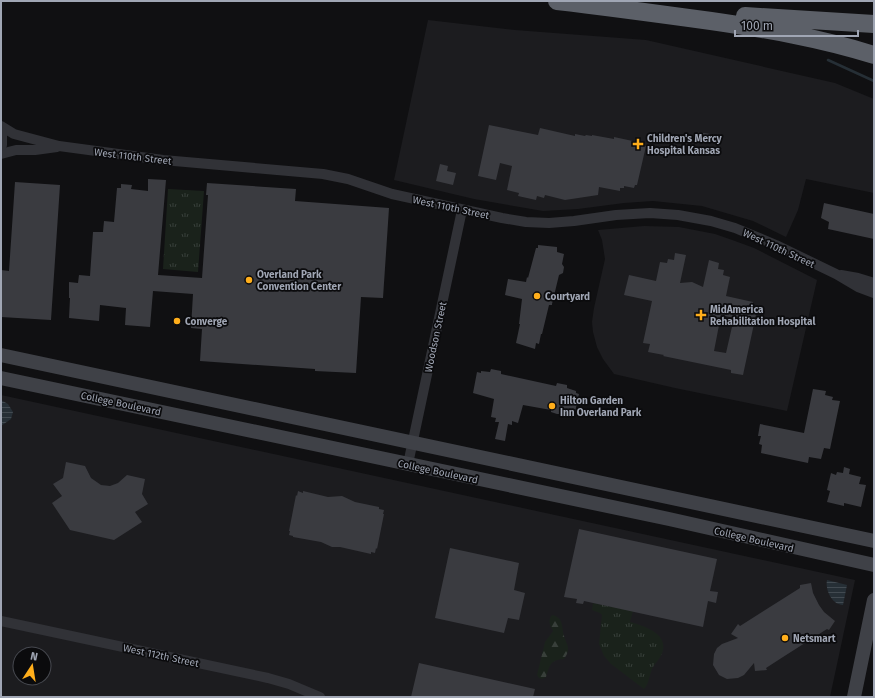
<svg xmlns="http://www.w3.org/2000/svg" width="875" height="698" font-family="'Fira Sans',sans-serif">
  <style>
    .built { fill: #1c1c1f; fill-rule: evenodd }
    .grass { fill: url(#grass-tufts) }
    .forest { fill: url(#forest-firs) }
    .water { fill: url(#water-rules) }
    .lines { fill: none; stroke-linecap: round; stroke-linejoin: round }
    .stream { stroke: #262f36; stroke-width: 2.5 }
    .building { fill: #3a3b40; fill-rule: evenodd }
    .minor { stroke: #313237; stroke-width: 10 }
    .tertiary { stroke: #313237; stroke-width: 12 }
    .secondary { stroke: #3f4147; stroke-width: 14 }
    .motorway { stroke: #5c6068; stroke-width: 18 }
    .poi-dot { fill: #ffae1b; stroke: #0b0b0d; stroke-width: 1.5 }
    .labels { text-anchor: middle; stroke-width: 3.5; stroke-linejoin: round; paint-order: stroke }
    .poi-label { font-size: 10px; font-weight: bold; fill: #a0a6b4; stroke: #0b0b0d; text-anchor: start }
    .street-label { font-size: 10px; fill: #a0a6b4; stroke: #0b0b0d }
  </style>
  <defs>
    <pattern id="grass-tufts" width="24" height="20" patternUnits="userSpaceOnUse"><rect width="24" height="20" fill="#1a221b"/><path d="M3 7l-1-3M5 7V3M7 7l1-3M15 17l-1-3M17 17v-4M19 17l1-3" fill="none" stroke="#383f3a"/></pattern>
    <pattern id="forest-firs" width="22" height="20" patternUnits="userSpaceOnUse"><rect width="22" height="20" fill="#1a221b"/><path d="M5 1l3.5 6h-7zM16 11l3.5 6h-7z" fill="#383f3a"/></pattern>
    <pattern id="water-rules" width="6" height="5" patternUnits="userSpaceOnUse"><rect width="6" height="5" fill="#262f36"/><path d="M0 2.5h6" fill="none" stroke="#424a51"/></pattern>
  </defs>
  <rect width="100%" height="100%" fill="#101012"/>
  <path class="built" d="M428,20L515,30L646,40L835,83L874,99V193L806,179L798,210L786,237L753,221L702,206L653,201L624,203L578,209L543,211L474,199L394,180Z
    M644,226L679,227L715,234L735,241L754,248L817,280L787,411L675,388L614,374L603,359L597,347L593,332L592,322L594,308L605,259L602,240L598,230Z
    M1,395L855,580L830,697H1ZM20,654H44V678H20Z"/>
  <path class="grass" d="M168,189L204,191L198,272L163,269Z
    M593,603L633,611L630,622C642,625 667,633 663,650C662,657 655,663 652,669C649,676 649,684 644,689L611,664L604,656L599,644L602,615L600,613L592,610Z"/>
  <path class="forest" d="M553,615C562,618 562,624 563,632C565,644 573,647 564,659C550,660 550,665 546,677L542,679L539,678L537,675L545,642L553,631C550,626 548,621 551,616Z"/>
  <path class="water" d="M1,400L8,404L13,412L11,419L1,426Z
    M827,580L847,585L843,605C832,605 825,590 827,580Z"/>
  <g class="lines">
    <path class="stream" d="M828,60L874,81"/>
  </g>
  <path class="building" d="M489,125L538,135L540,128L575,136V134L585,136L586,135L592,136V135L614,139V137L642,143L641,145L646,146L637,185H635L634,188L624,186V188H620V191L599,187L598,195L565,200L545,195L544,198L537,196L536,200L518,196L519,193L507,190L512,166L500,163L496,180L478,176Z
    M698,132L710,134L708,142L697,139Z
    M440,164L448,166L447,171L456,173L453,185L436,181Z
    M148,179L166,180L158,275L202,278L208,195H206L207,183L296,189L295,201L389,208L383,298L361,297L356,373L315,371V369L200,361L202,329L191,328L193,294L153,291L150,327L125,325L126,308L100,305L99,321L69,318L70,298H69V282L78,283L79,275L90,276L93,232H103L104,221L114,222L117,188H121V184L132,185L131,189L148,191Z
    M15,182L60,185L51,320L1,317V270L9,271Z
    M824,203L874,214V239L828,229L829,222L821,218Z
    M538,245L557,247V252L564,254L562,264L564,267L563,273L559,275L552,304V305H549L542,334H541L539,344L536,343L535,349L516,343L520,324H519L522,299L505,295L508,279L526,282L527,277L528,278L536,248H538Z
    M675,253L686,255L680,283L692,282L703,287L709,260L719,263L718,269L724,270L723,275L730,277L726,296L753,302L752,308L757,310L743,375L731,373V370L663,356L664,355L648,352L650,344L643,343L652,301L624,295L629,275L656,281L660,262L667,263L668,259L674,260ZM721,315L734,318L726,353L714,351Z
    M491,369L501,371V374L556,386L557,383L567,385V388L576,391V393L579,394L575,412H572L571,414L561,412V414H557L551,412V410L523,405L518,423L512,421V425L508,424L505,441L495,439L499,422H495L496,418L491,417L494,399L473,393L477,372L481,373V371L490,372Z
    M813,389L826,391L825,395L833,397L832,400L840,401L830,449L824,448L821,459L809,457L808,463L761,453L762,445L759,444L761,436H758L760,424L804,433Z
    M66,462L85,466L91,478L101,485L110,486L118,483L127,475L145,479L142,494L148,504L135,512L142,522L114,540L70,530L52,503L62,496L53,484L63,478Z
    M844,467L850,469L849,474L861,477L859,484L866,485L861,507L844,503V506L827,502L830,491L827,490L831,473L836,475L837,472L843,473Z
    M298,491L303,493V491L328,497L342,496L355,502L379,507V509L384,510L383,514H384L377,549L376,548L375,553L371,552V554L340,547H332L321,542L293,537V536L289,535L290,531H289L296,495L297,496Z
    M579,529L717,559L710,591L718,592L716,603L708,601L703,627L584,601L583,604L576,603L577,599L564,597Z
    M450,548L519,563L514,590L525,593L519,620L508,618L504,633L435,618Z
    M811,583L813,593L819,605L824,612L835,621L829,630L827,629L783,657L766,668L767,670L755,671L754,663L744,675L738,678L727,679L719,675L713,665L714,654L717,648L722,644L738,638L731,634L738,624L740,626L800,588V585Z
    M419,663L535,689L533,697H411Z"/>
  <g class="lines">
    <path class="minor" d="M1,126L14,134L59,146L163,160L323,174L348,179L392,194L502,218L526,222L549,223L574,221L616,215L650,213L678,215L711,221L735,228L776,245L836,274L858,287L874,293
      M1,154L16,150H35L57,147
      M841,275L858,278L874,283
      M408,464L462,210
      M1,621L268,678L289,684L320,697"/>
    <path class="tertiary" d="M1,133V145"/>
    <path class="secondary" d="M1,355L874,541
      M1,378L669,519L874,565
      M854,697L874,600"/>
    <path class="motorway" d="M557,1C609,7 660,14 711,21C766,29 820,38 874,55
      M745,16L874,24"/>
  </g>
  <g class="poi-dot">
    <path d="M636 138h4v4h4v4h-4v4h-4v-4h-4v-4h4z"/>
    <circle cx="249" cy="280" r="4"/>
    <circle cx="537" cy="296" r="4"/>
    <path d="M699 309h4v4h4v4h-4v4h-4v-4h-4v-4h4z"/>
    <circle cx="177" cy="321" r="4"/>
    <circle cx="552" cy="406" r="4"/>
    <circle cx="785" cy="638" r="4"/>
  </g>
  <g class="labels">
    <g class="poi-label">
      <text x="647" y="142">Children's Mercy<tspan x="647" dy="12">Hospital Kansas</tspan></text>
      <text x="257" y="278">Overland Park<tspan x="257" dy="12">Convention Center</tspan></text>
      <text x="545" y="300">Courtyard</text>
      <text x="710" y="313">MidAmerica<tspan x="710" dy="12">Rehabilitation Hospital</tspan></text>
      <text x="185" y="325">Converge</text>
      <text x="560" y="404">Hilton Garden<tspan x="560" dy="12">Inn Overland Park</tspan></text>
      <text x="793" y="642">Netsmart</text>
    </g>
    <g class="street-label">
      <text transform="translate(133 156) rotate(7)" y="4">West 110th Street</text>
      <text transform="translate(451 207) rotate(12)" y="4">West 110th Street</text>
      <text transform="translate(779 248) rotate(25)" y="4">West 110th Street</text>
      <text transform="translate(435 337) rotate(-78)" y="4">Woodson Street</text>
      <text transform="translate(121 403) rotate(12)" y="4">College Boulevard</text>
      <text transform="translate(438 471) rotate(12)" y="4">College Boulevard</text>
      <text transform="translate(754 539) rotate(13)" y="4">College Boulevard</text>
      <text transform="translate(161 655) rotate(12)" y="4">West 112th Street</text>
    </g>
  </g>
  <rect width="875" height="698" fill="none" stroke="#a0a6b4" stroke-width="4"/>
  <g transform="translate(32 666) rotate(12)"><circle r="19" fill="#0b0b0d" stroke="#474950"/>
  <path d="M0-3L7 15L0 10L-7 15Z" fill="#ffae1b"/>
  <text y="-6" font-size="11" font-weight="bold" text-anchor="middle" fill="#a0a6b4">N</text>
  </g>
  <path d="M735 30v6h123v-6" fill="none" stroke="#a0a6b4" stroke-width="2"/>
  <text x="741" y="30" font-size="12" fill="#a0a6b4" stroke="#0b0b0d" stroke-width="3" paint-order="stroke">100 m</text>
</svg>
